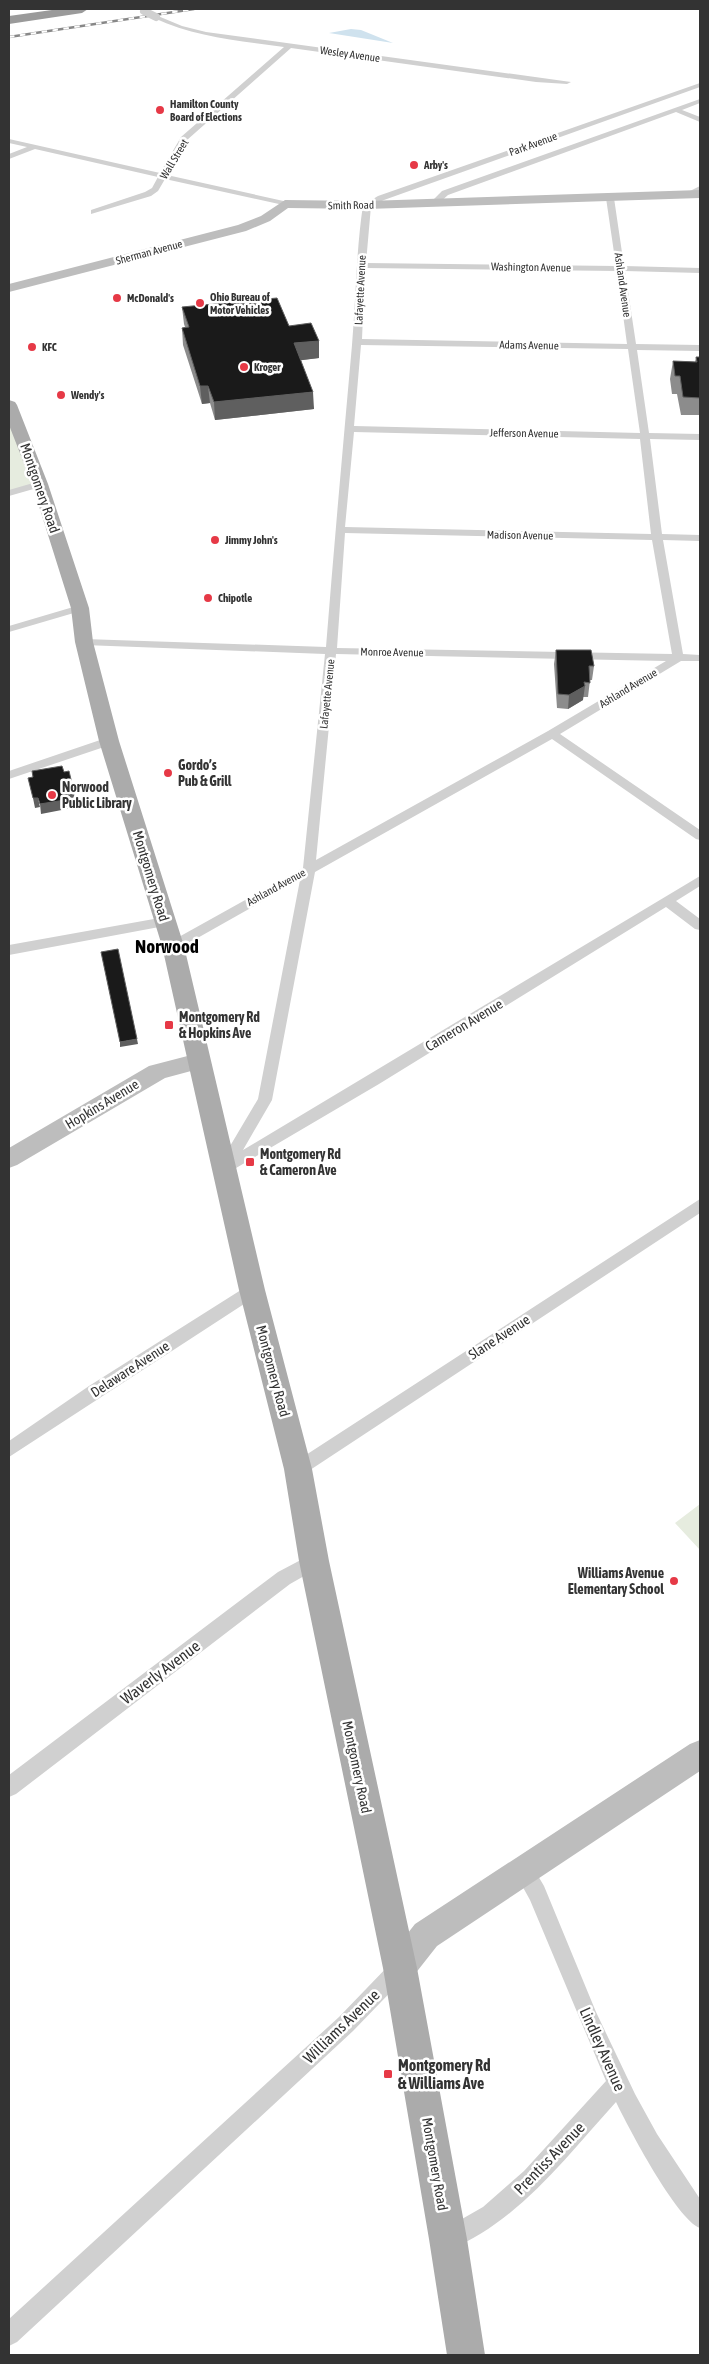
<svg xmlns="http://www.w3.org/2000/svg" width="709" height="2364" font-family="'Asap Condensed',sans-serif">
  <style>
    .green { fill: #e6ecdf }
    .water { fill: #cfe2ee }
    .lines { fill: none; stroke-linecap: round; stroke-linejoin: round }
    .street { fill: #d0d0d0; fill-rule: evenodd }
    .secondary { fill: #bdbdbd; fill-rule: evenodd }
    .primary { fill: #ababab; fill-rule: evenodd }
    .highway { fill: #9a9a9a; fill-rule: evenodd }
    .rail-casing { stroke: #888; stroke-width: 2.5 }
    .rail { stroke: #fff; stroke-width: 2; stroke-dasharray: 5.5; stroke-linecap: butt }
    .street-bridge { stroke: #d0d0d0; stroke-width: 8 }
    .wall { fill: #8c8c8c }
    .shaded-wall { fill: #5f5f5f }
    .building { fill: #1a1a1a; stroke: #5f5f5f }
    .poi-dot { fill: #e63946; stroke: #fff; stroke-width: 2 }
    .labels { text-anchor: middle; stroke-width: 5; stroke-linejoin: round; paint-order: stroke }
    .far-street-label { font-size: 11px; fill: #333; stroke: #fff }
    .far-poi-label { font-size: 11px; font-weight: bold; fill: #333; stroke: #fff; text-anchor: start }
    .street-label { font-size: 14px; fill: #333; stroke: #fff }
    .poi-label { font-size: 14px; font-weight: bold; fill: #333; stroke: #fff; text-anchor: start }
    .near-street-label { font-size: 16px; fill: #333; stroke: #fff }
    .near-poi-label { font-size: 16px; font-weight: bold; fill: #333; stroke: #fff; text-anchor: start }
    .district-label { font-size: 19px; font-weight: bold; fill: #000; stroke: #fff }
  </style>
  <rect width="100%" height="100%" fill="#fff"/>
  <path class="green" d="M16,423L40,484L9,493V425Z
    M700,1504V1550L675,1523Z"/>
  <path class="water" d="M351,29L361,30L393,43L329,33Z"/>
  <g class="lines">
    <path class="street" d="M154,16H158L182,26L206,32L571,82L567,84L536,82L291,48L187,140L167,175L288,202V206L165,179L158,191L151,196L91,214V210L145,192L152,188L158,177L35,149L9,159V154L27,147L9,143V139L160,173L181,137L284,47C239,41 195,37 154,18Z
      M700,83V87L384,200L371,206L366,263L616,266L606,198L610,196L614,198L624,266L700,268V273L625,271L636,344L700,345V351L637,350L649,433L700,434V440L650,439L662,534L700,535V541L663,540L683,654L700,655V661H681L560,734L700,830V840L696,839L552,739L315,872L272,1100L243,1150L700,876V886L676,901L700,919V930L695,929L666,907L379,1084L231,1171L226,1173L220,1171L218,1167L220,1163L258,1099L300,880L178,949L173,951L166,946L168,943L303,868L325,654L84,645L78,642L84,639L326,647C334,546 343,446 352,345C356,298 356,252 363,205L378,196ZM365,268L617,271L627,344L362,339ZM361,345L628,349L640,433L354,426ZM354,432L640,439L651,534L345,527ZM345,533L652,540L672,654L337,648ZM336,654L666,661L548,731L316,860Z
      M700,99V103L682,110L700,117V122L676,112L448,195L438,204L431,202L442,191Z
      M700,186V191L688,196L684,194Z
      M40,481L45,484L44,486L9,496V490Z
      M80,605L84,606V610L9,632V626Z
      M109,737L113,738L115,741L113,744L9,779V771Z
      M165,917L172,922L170,925L9,955V945Z
      M700,1199V1213L304,1474L298,1477L292,1474L289,1469L292,1464Z
      M252,1283L258,1285L260,1290L258,1295L9,1457V1441L89,1386Z
      M314,1553L320,1555L323,1561L320,1567L290,1584L16,1794L9,1797V1775L278,1572Z
      M524,1861L531,1864L544,1886L596,2012L635,2094L657,2134L700,2199V2228C677,2220 628,2127 616,2102C566,2157 519,2221 449,2250L441,2247L438,2239L441,2231L483,2207L524,2171L606,2081L530,1900L514,1871L517,1864Z
      M400,1958L407,1961L410,1968L407,1975L353,2031L17,2342L9,2346V2319L339,2017L393,1961Z"/>
    <path class="secondary" d="M700,190V198L367,209L288,208L270,221L246,231L9,292V284L238,225L261,216L285,200L367,201Z
      M199,1053L206,1055L210,1061L206,1067L165,1078L17,1165L9,1168V1148L149,1066Z
      M700,1740V1771L437,1946L411,1979L400,1983L389,1979L385,1968L389,1957L415,1924L690,1744Z"/>
    <path class="primary" d="M9,400L15,402L17,405L48,484L89,608L93,642L119,741L184,946L265,1290L312,1469L329,1561L417,1968L467,2239L485,2355H447L429,2239L383,1968L299,1561L284,1469L239,1290L162,946L99,741L75,642L71,608L32,484L9,425Z"/>
    <path class="highway" d="M59,9H88L82,13L9,24V16Z"/>
    <g class="rail-casing">
      <path id="rail" d="M9,37L194,9"/>
    </g>
    <use href="#rail" class="rail"/>
    <path class="street-bridge" d="M144,11L156,17"/>
  </g>
  <path class="wall" d="M182,307L289,326L319,341V358L301,360L314,409L215,420L210,403L202,404L183,345L182,328L185,327L184,324Z
    M696,357H700V415H681L677,394H672L670,379L673,361L695,362Z
    M556,650L594,666L592,680H590L588,697H583V700L568,709L557,708L554,664Z"/>
  <path class="shaded-wall" d="M319,341V358L295,361L294,343Z
    M200,386H208L210,403L202,404Z
    M313,392L314,409L215,420L214,402Z
    M585,686L583,700L568,709L569,695Z
    M74,792L75,802L71,803L72,808L41,814L40,804L69,793Z
    M33,798H38L40,807L35,808Z
    M137,1039L138,1044L120,1047V1042Z"/>
  <path class="building" d="M277,298L289,326L311,323L319,341L294,343L313,392L214,402L208,386H200L182,328L189,327L182,307Z
    M696,357H700V398L683,397L680,376H675L673,361L697,362Z
    M556,650H591L594,666H589L590,683L584,682L585,686L569,695L558,694Z
    M62,766L64,772L69,771L74,792L69,793L71,799L40,804L38,798H33L28,778L33,777L32,771Z
    M118,949L137,1039L120,1042L101,952Z"/>
  <g class="poi-dot">
    <circle cx="160" cy="110" r="5"/>
    <circle cx="414" cy="165" r="5"/>
    <circle cx="117" cy="298" r="5"/>
    <circle cx="200" cy="303" r="5"/>
    <circle cx="32" cy="347" r="5"/>
    <circle cx="244" cy="367" r="5"/>
    <circle cx="61" cy="395" r="5"/>
    <circle cx="215" cy="540" r="5"/>
    <circle cx="208" cy="598" r="5"/>
    <circle cx="168" cy="773" r="5"/>
    <circle cx="52" cy="795" r="5"/>
    <rect x="164" y="1020" width="10" height="10" rx="2.5"/>
    <rect x="245" y="1157" width="10" height="10" rx="2.5"/>
    <circle cx="674" cy="1581" r="5"/>
    <rect x="383" y="2069" width="10" height="10" rx="2.5"/>
  </g>
  <g class="labels">
    <g class="far-street-label">
      <text transform="translate(350 54) rotate(8)" y="4">Wesley Avenue</text>
      <text transform="translate(533 144) rotate(-20)" y="4">Park Avenue</text>
      <text transform="translate(174 159) rotate(-59)" y="4">Wall Street</text>
      <text transform="translate(351 205) rotate(-1)" y="4">Smith Road</text>
      <text transform="translate(149 252) rotate(-15)" y="4">Sherman Avenue</text>
      <text transform="translate(531 267) rotate(1)" y="4">Washington Avenue</text>
      <text transform="translate(623 285) rotate(82)" y="4">Ashland Avenue</text>
      <text transform="translate(360 290) rotate(-87)" y="4">Lafayette Avenue</text>
      <text transform="translate(529 345) rotate(1)" y="4">Adams Avenue</text>
      <text transform="translate(524 433) rotate(1)" y="4">Jefferson Avenue</text>
      <text transform="translate(520 535) rotate(1)" y="4">Madison Avenue</text>
      <text transform="translate(392 652) rotate(1)" y="4">Monroe Avenue</text>
      <text transform="translate(628 688) rotate(-31)" y="4">Ashland Avenue</text>
      <text transform="translate(327 694) rotate(-84)" y="4">Lafayette Avenue</text>
      <text transform="translate(276 887) rotate(-29)" y="4">Ashland Avenue</text>
    </g>
    <g class="far-poi-label">
      <text x="170" y="108">Hamilton County<tspan x="170" dy="13">Board of Elections</tspan></text>
      <text x="424" y="169">Arby's</text>
      <text x="210" y="301">Ohio Bureau of<tspan x="210" dy="13">Motor Vehicles</tspan></text>
      <text x="127" y="302">McDonald's</text>
      <text x="42" y="351">KFC</text>
      <text x="254" y="371">Kroger</text>
      <text x="71" y="399">Wendy's</text>
      <text x="225" y="544">Jimmy John's</text>
      <text x="218" y="602">Chipotle</text>
    </g>
    <g class="street-label">
      <text transform="translate(40 488) rotate(71)" y="5">Montgomery Road</text>
      <text transform="translate(151 876) rotate(73)" y="5">Montgomery Road</text>
      <text transform="translate(464 1025) rotate(-31)" y="5">Cameron Avenue</text>
      <text transform="translate(102 1104) rotate(-31)" y="5">Hopkins Avenue</text>
      <text transform="translate(499 1337) rotate(-33)" y="5">Slane Avenue</text>
      <text transform="translate(130 1369) rotate(-33)" y="5">Delaware Avenue</text>
      <text transform="translate(273 1371) rotate(75)" y="5">Montgomery Road</text>
      <text transform="translate(357 1767) rotate(78)" y="5">Montgomery Road</text>
      <text transform="translate(435 2164) rotate(80)" y="5">Montgomery Road</text>
    </g>
    <g class="poi-label">
      <text x="178" y="770">Gordo’s<tspan x="178" dy="16">Pub &amp; Grill</tspan></text>
      <text x="62" y="792">Norwood<tspan x="62" dy="16">Public Library</tspan></text>
      <text x="179" y="1022">Montgomery Rd<tspan x="179" dy="16">&amp; Hopkins Ave</tspan></text>
      <text x="260" y="1159">Montgomery Rd<tspan x="260" dy="16">&amp; Cameron Ave</tspan></text>
      <text x="664" y="1578" text-anchor="end">Williams Avenue<tspan x="664" dy="16">Elementary School</tspan></text>
    </g>
    <g class="near-street-label">
      <text transform="translate(160 1672) rotate(-37)" y="6">Waverly Avenue</text>
      <text transform="translate(341 2026) rotate(-44)" y="6">Williams Avenue</text>
      <text transform="translate(603 2049) rotate(66)" y="6">Lindley Avenue</text>
      <text transform="translate(549 2158) rotate(-46)" y="6">Prentiss Avenue</text>
    </g>
    <g class="near-poi-label">
      <text x="398" y="2071">Montgomery Rd<tspan x="398" dy="18">&amp; Williams Ave</tspan></text>
    </g>
    <g class="district-label">
      <text x="167" y="953">Norwood</text>
    </g>
  </g>
  <rect width="709" height="2364" fill="none" stroke="#333333" stroke-width="20"/>
</svg>
